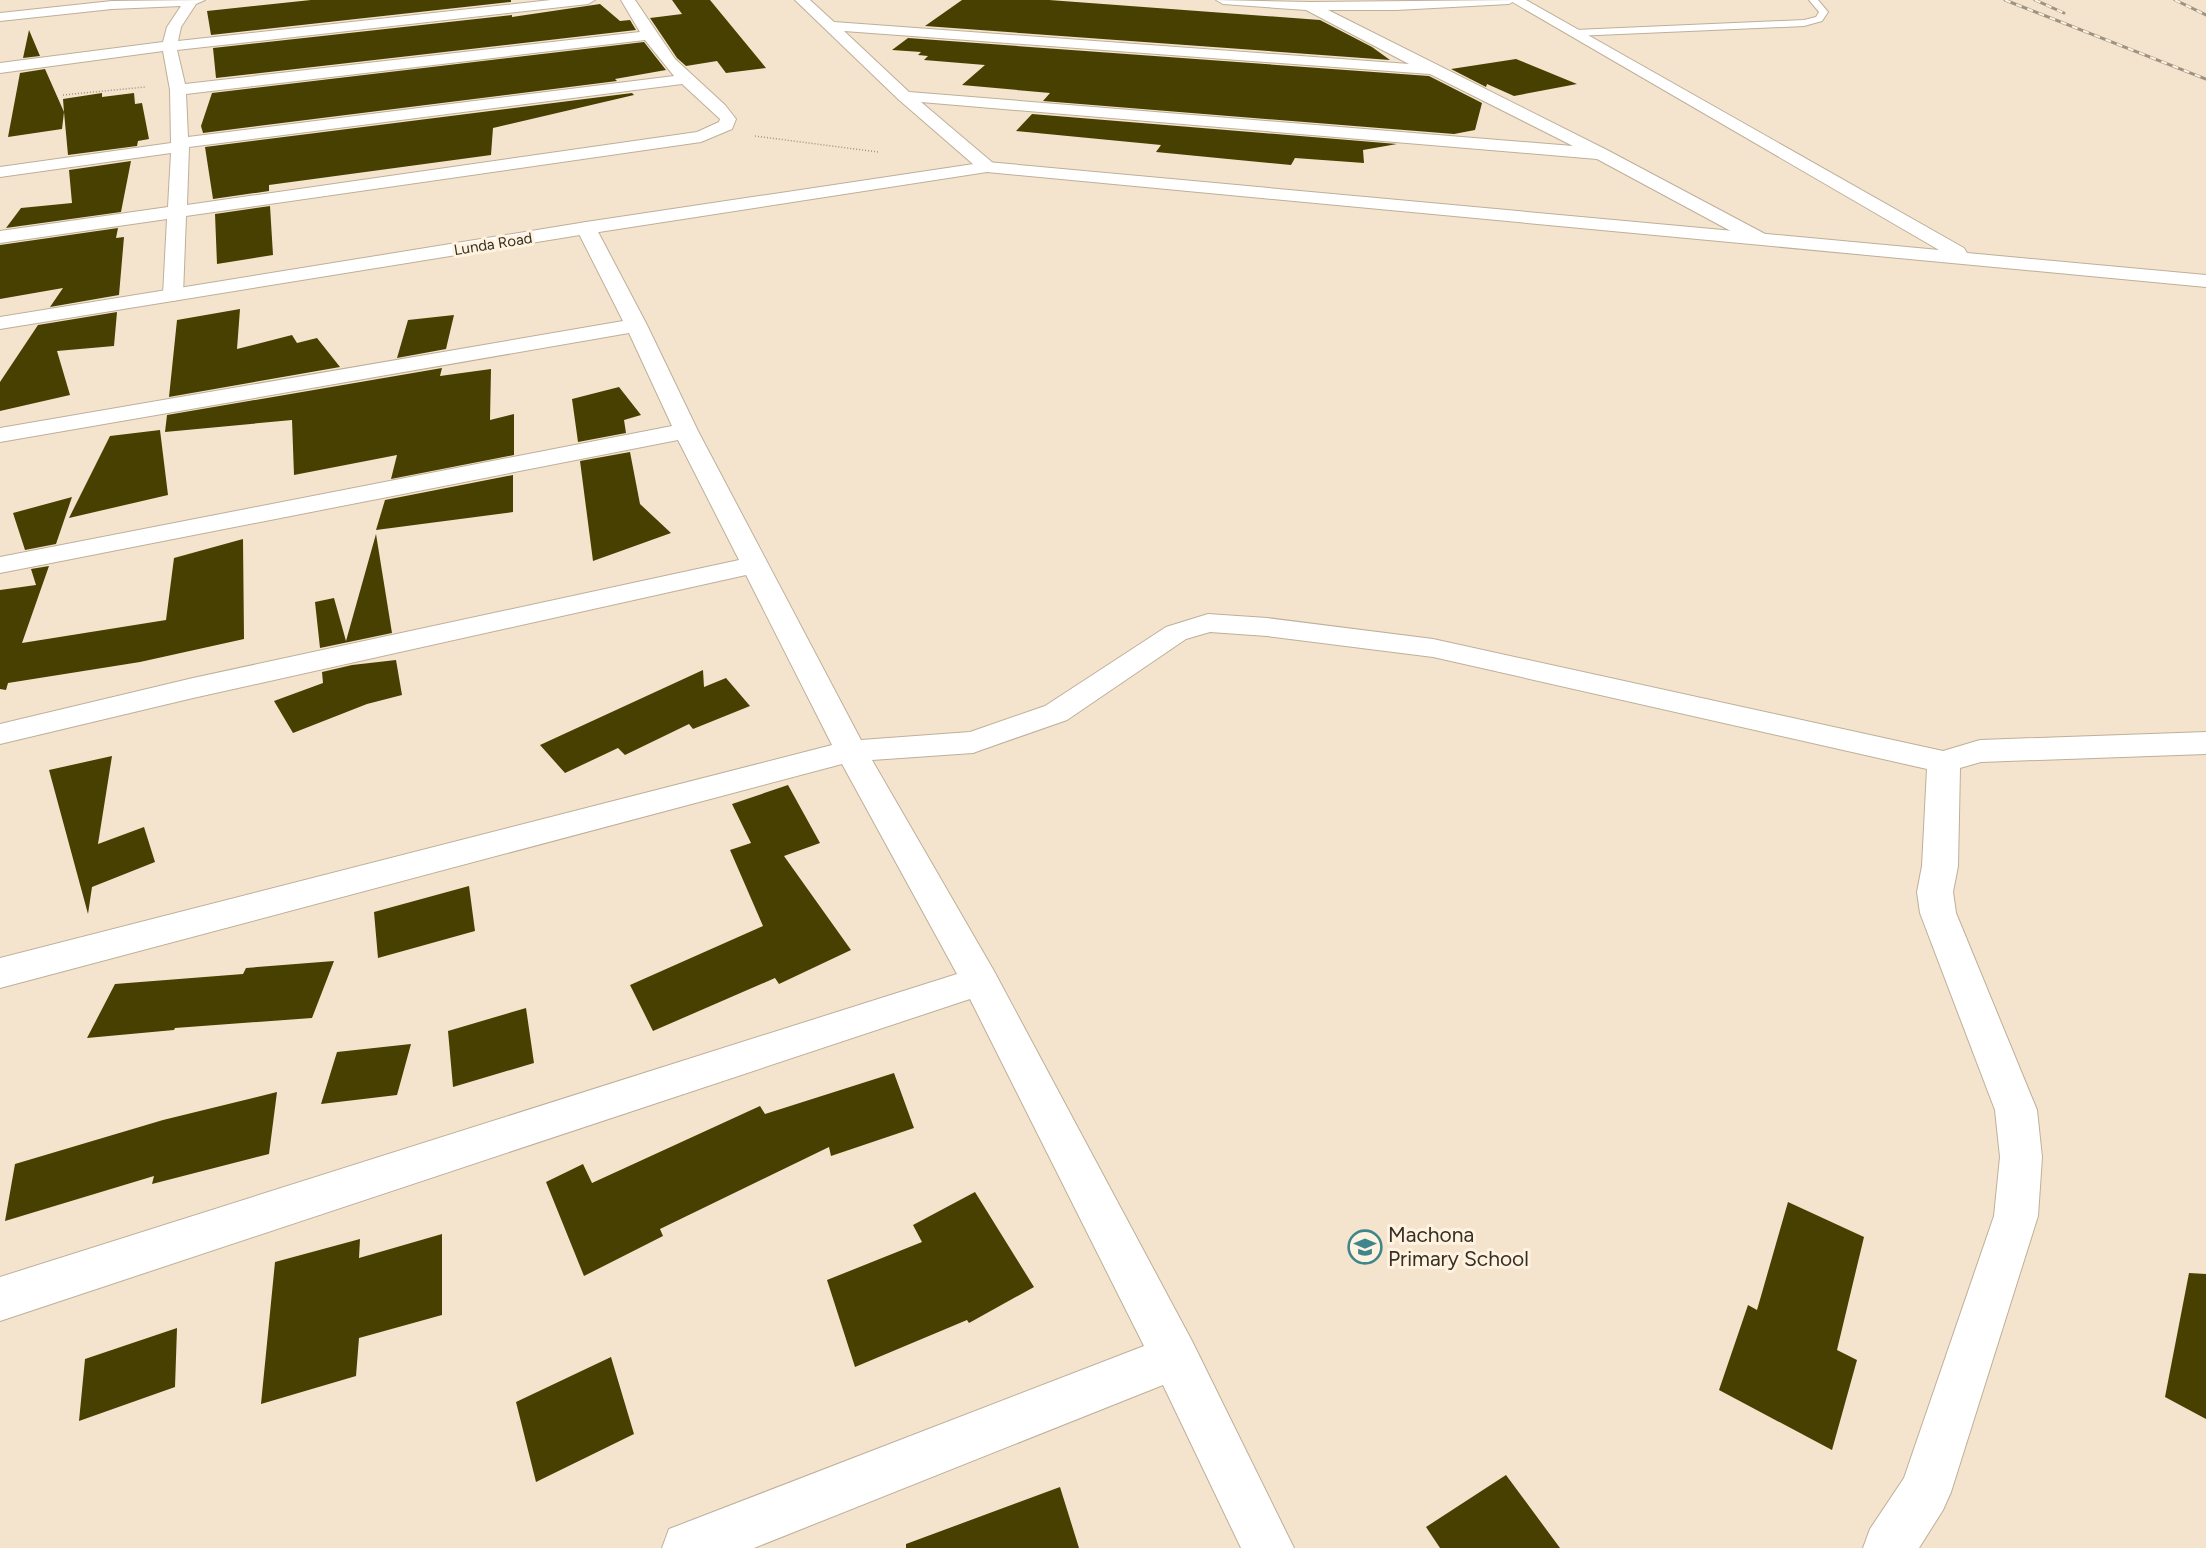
<svg xmlns="http://www.w3.org/2000/svg" width="2206" height="1548" font-family="Figtree,sans-serif">
  <style>
    .building { fill: #474000 }
    .lines { fill: none; stroke-linecap: round; stroke-linejoin: round }
    .service-casing { stroke: #beaf99; stroke-width: 2 }
    .minor-casing { stroke: #beaf99; stroke-width: 2 }
    .tertiary-casing { stroke: #beaf99; stroke-width: 2 }
    .path { stroke: #9e9282; stroke-width: 1.5; stroke-dasharray: 1 2; stroke-linecap: butt }
    .service { fill: #fff; fill-rule: evenodd }
    .minor { fill: #fff; fill-rule: evenodd }
    .tertiary { fill: #fff; fill-rule: evenodd }
    .rail-casing { stroke: #9e9382; stroke-width: 3 }
    .rail { stroke: #fff2df; stroke-width: 2; stroke-dasharray: 6; stroke-linecap: butt }
    .labels { text-anchor: middle; stroke-width: 6; stroke-linejoin: round; paint-order: stroke }
    .far-street-label { font-size: 15px; fill: #352f26; stroke: #fff2df }
    .near-poi-label { font-size: 21px; fill: #352f26; stroke: #fff2df; text-anchor: start }
  </style>
  <rect width="100%" height="100%" fill="#f4e4cd"/>
  <path class="building" d="M311,0H511V2L211,35L207,11Z
    M672,0H710L766,68L726,73L717,61L686,66L677,58L650,18L682,14Z
    M962,0H1049L1320,20L1372,47L1390,60L925,26Z
    M600,4L620,21L630,20L636,30L216,78L213,48L512,15V17Z
    M29,30L40,56L23,58Z
    M908,38L1429,76L1482,103L1475,130L1454,134L1043,101L1050,93L962,85L985,65L924,60L928,56L918,55L921,52L892,50Z
    M644,42L666,70L615,79L617,81L203,133L201,126L212,93Z
    M1516,59L1577,84L1514,96L1487,84L1486,87L1451,69Z
    M45,69L64,112L63,99L102,93V97L134,93L135,104L142,103L149,139L138,141L137,146L68,155L64,112L62,129L8,137L20,73Z
    M632,93L634,95L493,128L491,155L269,185V191L213,199L205,147Z
    M1032,114L1397,144L1363,150L1364,163L1295,158L1291,165L1156,152L1161,145L1016,131Z
    M131,161L121,212L6,228L21,208L72,203L69,170Z
    M270,206L273,255L217,264L215,214Z
    M118,228L116,238L124,237L119,295L50,307L63,288L0,299V245Z
    M240,309L237,349L292,335L297,343L317,338L340,367L169,397L177,320Z
    M117,312L114,346L57,351L70,395L0,411V382L38,325Z
    M454,315L446,349L397,358L408,320Z
    M442,368L440,376L491,369L490,420L514,414V455L391,479L397,455L294,475L292,420L165,432L167,415Z
    M619,387L641,415L624,420L626,433L578,442L572,399Z
    M160,430L168,495L69,518L110,436Z
    M630,452L640,504L671,533L593,561L580,461Z
    M513,475V512L376,530L385,500Z
    M72,497L56,544L25,550L13,513Z
    M376,534L392,633L320,648L315,602L334,598L346,641Z
    M243,539L244,639L140,662L8,683L6,690L0,689V590L36,585L31,569L49,566L22,643L166,620L174,558Z
    M396,660L402,695L367,704L293,733L274,701L323,683L322,672L352,665Z
    M703,670L704,687L726,678L750,706L693,729L689,724L625,755L618,748L565,773L540,745Z
    M112,756L98,844L144,827L155,862L92,887L88,914L49,770Z
    M788,785L820,843L784,856L851,950L779,984L775,978L653,1031L630,985L763,926L730,850L751,843L732,804Z
    M469,886L475,931L378,958L374,912Z
    M334,961L312,1018L175,1028L174,1030L87,1038L115,984L243,974L246,968Z
    M526,1008L534,1063L453,1087L448,1031Z
    M411,1044L397,1095L321,1104L337,1052Z
    M894,1073L914,1128L831,1156L829,1147L660,1229L663,1236L584,1276L546,1182L583,1164L592,1183L760,1106L765,1114Z
    M277,1092L269,1154L152,1184L154,1176L5,1221L15,1164L163,1120Z
    M975,1192L1034,1287L969,1323L967,1320L855,1367L827,1280L922,1242L913,1225Z
    M1788,1202L1864,1237L1837,1350L1857,1360L1832,1450L1719,1390L1748,1305L1757,1310Z
    M442,1234V1315L359,1338L356,1376L261,1404L275,1262L360,1239L359,1258Z
    M2189,1273L2206,1274V1419L2165,1397Z
    M177,1328L175,1387L79,1421L85,1359Z
    M611,1357L634,1434L536,1482L516,1402Z
    M1506,1475L1560,1548H1440L1426,1527Z
    M1060,1487L1079,1548H906V1544Z"/>
  <g class="lines">
    <g class="service-casing">
      <path id="service" d="M1809,0H1818L1828,12L1822,21L1804,26L1575,36L1570,33L1575,30L1804,20L1816,17L1819,12Z"/>
    </g>
    <g class="minor-casing">
      <path id="minor" d="M205,0L196,4L181,27L178,41L551,0H595L588,4L177,50L185,84L640,32L621,0H635L675,59L725,105L736,119L732,129L701,142L186,216L183,295L180,299L173,301L166,299L163,295L167,219L0,243V231L168,207L171,153L0,177V167L171,143L170,90L163,51L0,73V63L163,42L167,27L181,6L112,9L0,21V13L112,1ZM645,40L674,76L188,137L186,94ZM682,84L720,119L719,122L697,132L187,205L189,147Z
        M795,0H810L834,22L1409,64L1306,10L1223,4L1216,0L1311,2L1516,0L1509,4L1396,10H1328L1607,150L1767,235L1770,239L1767,243H1753L1597,159L921,102L993,163L996,167L993,171H981L898,99ZM844,31L1430,74L1573,146L909,92Z
        M586,222L593,224L596,228L647,325L698,431L861,740L970,732L1045,706L1166,627L1208,614L1267,618L1433,639L1943,751L1980,740L2206,732V754L1981,762L1960,768L1958,866L1953,892L1956,913L2037,1110L2042,1157L2038,1216L1951,1492L1943,1510L1919,1548H1863L1870,1529L1904,1478L1994,1216L2000,1157L1995,1110L1920,913L1917,892L1922,866L1927,769L1433,657L1267,636L1210,632L1186,639L1067,720L984,749L973,753L872,760L994,971L1192,1341L1294,1548H1241L1163,1385L754,1548H662L669,1529L1144,1346L970,999L0,1321V1277L957,974L842,764L0,988V958L832,745L746,575L193,698L0,744V724L193,678L739,560L678,440L0,573V557L672,426L629,333L0,442V428L623,321L576,228L579,224Z"/>
    </g>
    <g class="tertiary-casing">
      <path id="tertiary" d="M1509,0H1526L1964,248L1967,253L2206,275V287L987,172L586,234L0,329V317L586,222L987,162L1939,250Z"/>
    </g>
    <path class="path" d="M63,95L145,87
      M755,136L878,152"/>
    <use href="#service" class="service"/>
    <use href="#minor" class="minor"/>
    <use href="#tertiary" class="tertiary"/>
    <g class="rail-casing">
      <path id="rail" d="M2005,0L2206,79
        M2035,0L2064,13
        M2175,0L2206,15"/>
    </g>
    <use href="#rail" class="rail"/>
  </g>
  <defs>
    <g id="school-ring" transform="scale(1.725)"><circle r="9.5" fill="#fff2df" stroke="#3e868c" stroke-width="1.5"/><path d="M0-5L7-2L0 1L-7-2ZM-4 1L0 2.5L4 1V4Q0 6-4 4Z" fill="#3e868c"/></g>
  </defs>
  <g fill-rule="evenodd">
    <use href="#school-ring" x="1365" y="1247"/>
  </g>
  <g class="labels">
    <g class="far-street-label">
      <text transform="translate(493 244) rotate(-9)" y="5">Lunda Road</text>
    </g>
    <g class="near-poi-label">
      <text x="1388" y="1242">Machona<tspan x="1388" dy="24">Primary School</tspan></text>
    </g>
  </g>
</svg>
